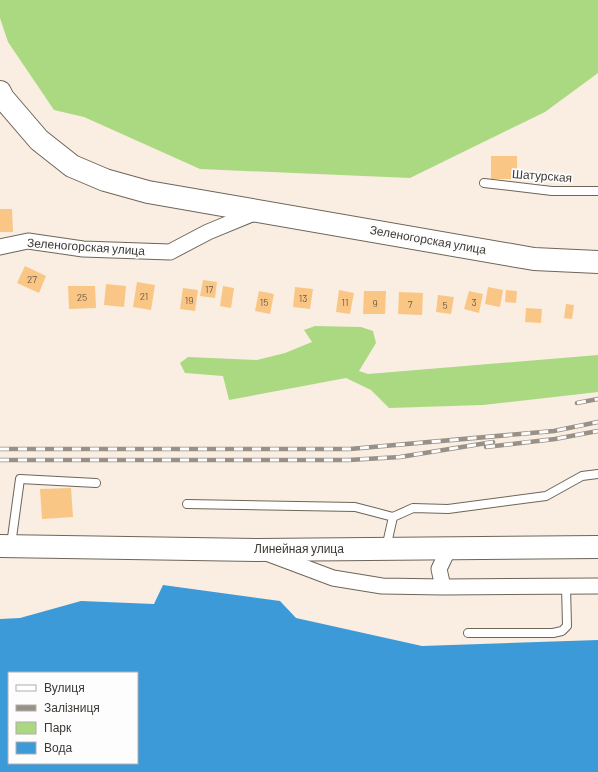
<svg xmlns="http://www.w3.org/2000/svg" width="598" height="772" font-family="Barlow,sans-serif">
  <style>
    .green { fill: #abd981 }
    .water { fill: #3d9ad8; fill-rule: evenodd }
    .building { fill: #fac685 }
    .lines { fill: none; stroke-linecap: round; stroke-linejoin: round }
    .lane-casing { stroke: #6e6559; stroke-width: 10 }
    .street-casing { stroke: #6e6559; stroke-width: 17 }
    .primary-casing { stroke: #6e6559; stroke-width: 24 }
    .lane { stroke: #fff; stroke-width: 8 }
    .street { stroke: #fff; stroke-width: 15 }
    .primary { stroke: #fff; stroke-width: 22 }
    .rail-casing { stroke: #999188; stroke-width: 4.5 }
    .rail { stroke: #fdfdfd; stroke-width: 3; stroke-dasharray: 9; stroke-linecap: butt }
    .labels { text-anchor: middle; stroke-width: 3.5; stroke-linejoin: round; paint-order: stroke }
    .number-label { font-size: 10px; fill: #6c5c48 }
    .street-label { font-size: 12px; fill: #3d3833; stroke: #fdfdfd }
  </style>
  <rect width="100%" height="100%" fill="#f9eee1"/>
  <path class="green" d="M0,0H598V73L545,112L410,178L200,169L84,117L54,110L8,42L0,18Z
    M315,326L361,327L373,331L376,343L359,371L368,374L598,355V392L483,405L389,408L371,390L346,378L229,400L223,376L185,373L180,363L188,357L257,360L285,353L312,342L304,330Z"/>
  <path class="water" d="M163,585L280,601L296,618L422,646L598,640V772H0V619L20,618L81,601L154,604ZM9,673H137V763H9Z"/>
  <path class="building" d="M491,156H517V179H491Z
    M0,209H12L13,232H0Z
    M25,266L46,276L39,293L17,283Z
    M203,280L217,282L215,298L200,296Z
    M137,282L155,285L151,310L133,307Z
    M106,284L126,286L124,307L104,305Z
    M68,286H95L96,308L69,309Z
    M223,286L234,288L231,308L220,306Z
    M295,287L313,289L310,309L293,307Z
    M488,287L503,290L500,307L485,304Z
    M183,288L198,290L195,311L180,309Z
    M339,290L354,293L350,314L336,312Z
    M506,290L517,291L516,303L505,302Z
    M259,291L274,294L270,314L255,311Z
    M364,291H386L385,314H363Z
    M469,291L483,294L479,313L464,309Z
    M399,292L423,293L422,315L398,314Z
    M438,295L454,297L451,314L436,312Z
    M566,304L574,305L572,319L564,318Z
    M526,308L542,309L541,323L525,322Z
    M71,488L73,517L42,519L40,489Z"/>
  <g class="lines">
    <g class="lane-casing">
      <path id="lane" d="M484,183L552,191H598
        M187,504L355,507L393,517
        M11,545L20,479L96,483
        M386,548L393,517L413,508L448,509L546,496L582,476L598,474
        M468,633H553L562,631L567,626L566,586"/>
    </g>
    <g class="street-casing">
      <path id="street" d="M0,247L28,241L83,249L170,252L208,232L259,211
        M449,548L439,569L443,587L598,586
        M269,554L333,578L382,586L443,587"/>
    </g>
    <g class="primary-casing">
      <path id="primary" d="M0,92L3,98L39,140L72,166L105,180L148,192L534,259L598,262
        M0,546L257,550L598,547"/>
    </g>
    <use href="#lane" class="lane"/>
    <use href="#street" class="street"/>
    <use href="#primary" class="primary"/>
    <g class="rail-casing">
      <path id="rail" d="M577,403L598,399
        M486,447L555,439L598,431
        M0,449H350L554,431L598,422
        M0,460H349L400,457L493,442"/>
    </g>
    <use href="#rail" class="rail"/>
  </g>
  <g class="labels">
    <g class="number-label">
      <text x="32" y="283">27</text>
      <text x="209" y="293">17</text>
      <text x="144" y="300">21</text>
      <text x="82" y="301">25</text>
      <text x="303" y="302">13</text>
      <text x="189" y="304">19</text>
      <text x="264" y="306">15</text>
      <text x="345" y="306">11</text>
      <text x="474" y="306">3</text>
      <text x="375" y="307">9</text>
      <text x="410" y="308">7</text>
      <text x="445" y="309">5</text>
    </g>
    <g class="street-label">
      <text transform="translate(542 176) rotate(4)" y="4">Шатурская</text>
      <text transform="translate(428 240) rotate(10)" y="4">Зеленогорская улица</text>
      <text transform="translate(86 247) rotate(4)" y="4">Зеленогорская улица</text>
      <text x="299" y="553">Линейная улица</text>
    </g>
  </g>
  <rect x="8" y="672" width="130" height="92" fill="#fdfdfd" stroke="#b0aeac"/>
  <rect x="16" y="685" width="20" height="6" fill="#ffffff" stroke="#b0aeac"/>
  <text x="44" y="692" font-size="12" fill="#3d3833">Вулиця</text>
  <rect x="16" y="705" width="20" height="6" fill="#999188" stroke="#b0aeac"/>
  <text x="44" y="712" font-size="12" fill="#3d3833">Залізниця</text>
  <rect x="16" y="722" width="20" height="12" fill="#abd981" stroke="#b0aeac"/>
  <text x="44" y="732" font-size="12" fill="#3d3833">Парк</text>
  <rect x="16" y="742" width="20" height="12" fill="#3d9ad8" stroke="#b0aeac"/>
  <text x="44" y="752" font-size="12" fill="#3d3833">Вода</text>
</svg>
